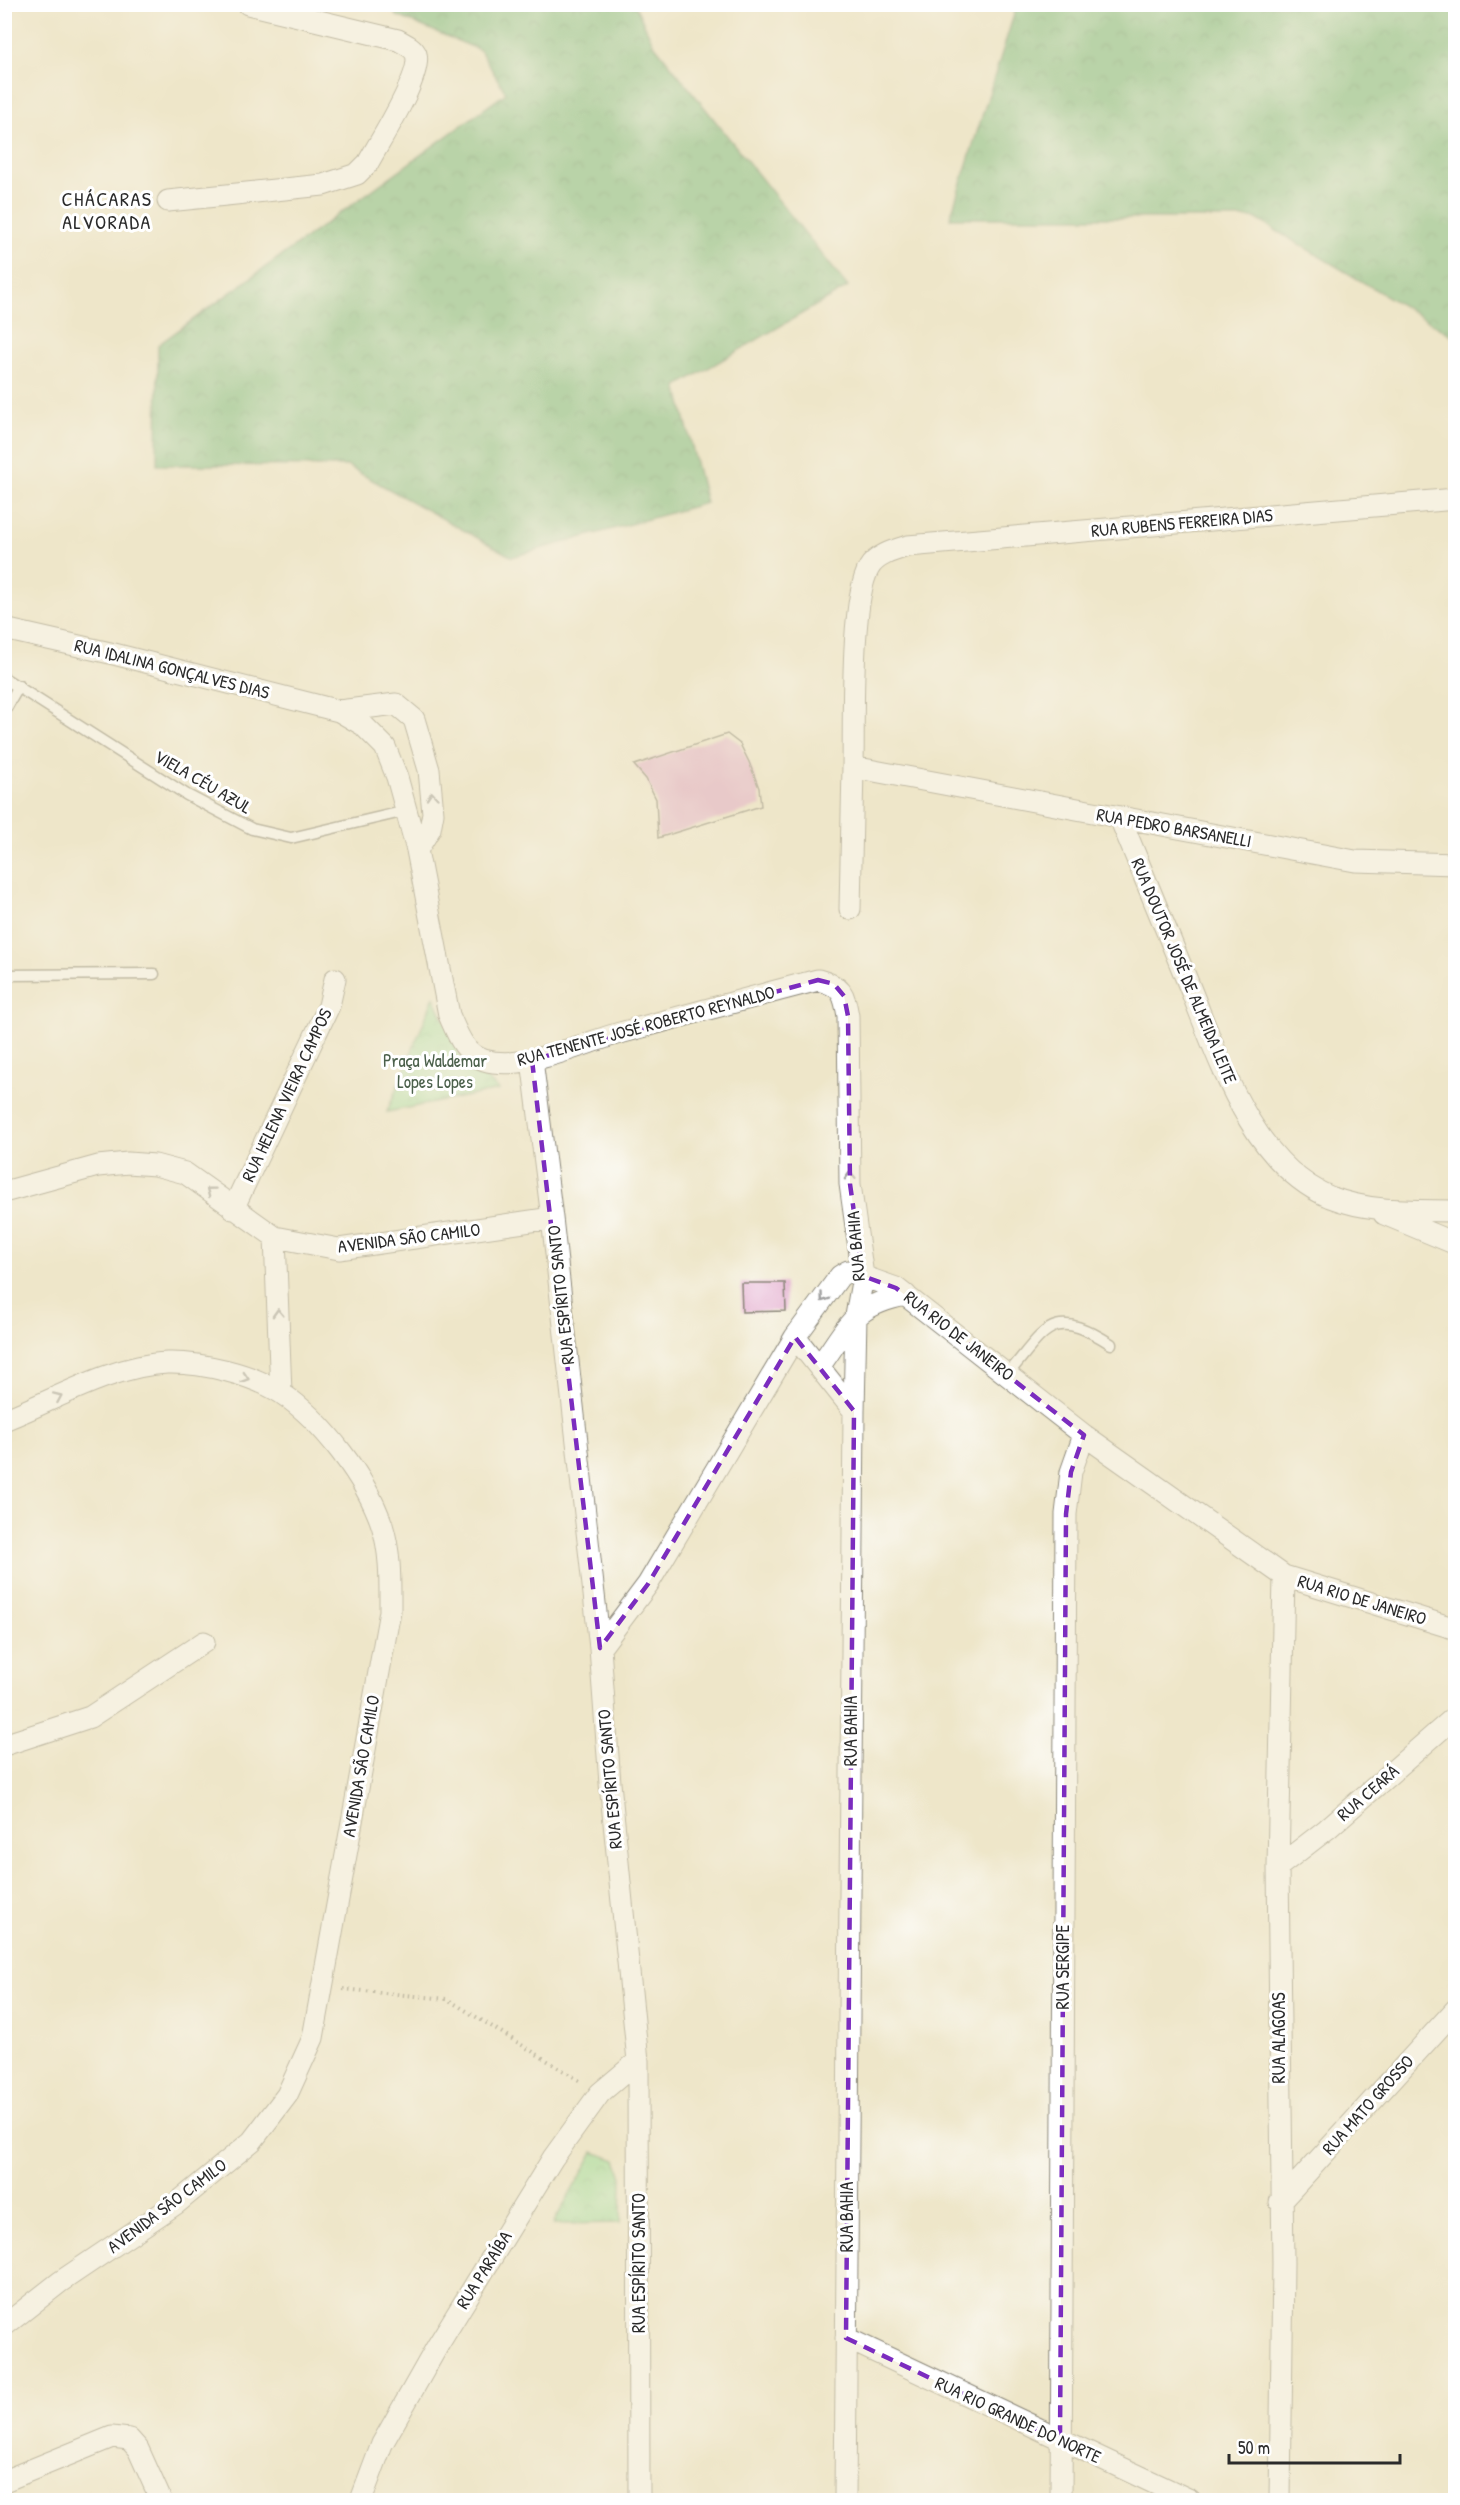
<svg xmlns="http://www.w3.org/2000/svg" width="1460" height="2505" font-family="'Patrick Hand',sans-serif">
  <style>
    .forest { fill: url(#forest-crowns); stroke: #527456; stroke-width: 1.5 }
    .park { fill: url(#park-crowns); stroke: #608461; stroke-width: 1.5 }
    .building { fill: #e1a6c9 }
    .lines { fill: none; stroke-linecap: round; stroke-linejoin: round }
    .lane-casing { stroke: #8c887a; stroke-width: 13 }
    .street-casing { stroke: #8c887a; stroke-width: 23 }
    .path { stroke: #8c887a; stroke-width: 4; stroke-dasharray: 1.5 4.5; stroke-linecap: butt }
    .lane { stroke: #fff; stroke-width: 10 }
    .street { stroke: #fff; stroke-width: 21 }
    .oneway { stroke: #a0a0a0 }
    .marked { fill: none; stroke: #7b2cbf; stroke-width: 4.5; stroke-dasharray: 12 8; stroke-linejoin: round }
    .labels { text-anchor: middle; stroke-width: 6; stroke-linejoin: round; paint-order: stroke }
    .street-label { font-size: 18px; fill: #2b2b2b; stroke: #fff }
    .park-label { font-size: 18px; fill: #4b604b; stroke: #fff }
    .neighbourhood-label { font-size: 20px; letter-spacing: 1.5px; fill: #2b2b2b; stroke: #fff }
  </style>
  <defs>
    <pattern id="forest-crowns" width="20" height="18" patternUnits="userSpaceOnUse" patternTransform="scale(1.5)"><rect width="20" height="18" fill="#78bc80"/><path d="M2 6a3 3 0 1 1 6 0M12 15a3 3 0 1 1 6 0" fill="none" stroke="#639969"/></pattern>
    <pattern id="park-crowns" width="20" height="18" patternUnits="userSpaceOnUse" patternTransform="scale(1.5)"><rect width="20" height="18" fill="#96dd97"/><path d="M2 6a3 3 0 1 1 6 0M12 15a3 3 0 1 1 6 0" fill="none" stroke="#81be82"/></pattern>
  </defs>
  <rect width="100%" height="100%" fill="#fff"/>
  <filter id="ink" filterUnits="userSpaceOnUse"><feTurbulence type="fractalNoise" baseFrequency=".0167" numOctaves="2"/><feDisplacementMap in="SourceGraphic" scale="12" xChannelSelector="R" yChannelSelector="G"/><feConvolveMatrix kernelMatrix="1 2 1 2 8 2 1 2 1" color-interpolation-filters="sRGB"/></filter>
  <filter id="wash" filterUnits="userSpaceOnUse"><feTurbulence type="fractalNoise" baseFrequency=".008" numOctaves="4" result="noise"/><feDisplacementMap in="SourceGraphic" scale="24" xChannelSelector="R" yChannelSelector="G"/><feGaussianBlur stdDeviation="1.35" result="paint"/><feColorMatrix in="noise" values="0 0 0 0 0 0 0 0 0 0 0 0 0 0 0 0 0 1.4 0 .05"/><feComposite in="paint" operator="in"/></filter>
  <g filter="url(#wash)">
    <rect width="100%" height="100%" fill="#eee6c9"/>
    <path class="forest" d="M398,5H635L653,43L848,287L677,386L706,503L512,557L347,466L157,465L158,345L506,93L480,50L395,15Z
      M1017,5H1455V337L1255,218H950Z"/>
    <path class="park" d="M434,997L459,1054L499,1090L387,1112Z
      M594,2152L616,2160L622,2177L621,2223L553,2224Z"/>
    <g id="blocks">
      <path class="building" d="M727,734L740,744L749,762L759,788L761,806L658,838L656,799L646,779L634,765Z
        M741,1283H785L786,1311L742,1312Z"/>
    </g>
  </g>
  <g filter="url(#ink)">
    <use href="#blocks" fill-opacity="0" stroke="#8c887a" stroke-width="1.5"/>
    <g class="lines">
      <g class="lane-casing">
        <path id="lane" d="M4,678L187,795L252,829L291,838L406,811
          M4,712L19,686
          M4,975L154,974
          M1007,1375C1047,1328 1051,1306 1111,1344"/>
      </g>
      <g class="street-casing">
        <path id="street" d="M168,201L323,185L357,174L368,163C379,142 423,75 416,54C413,47 405,44 398,40L248,4
          M1456,499L908,546C895,550 876,555 869,568C850,600 854,725 853,767L1355,861L1456,864
          M4,629L110,653L339,711L363,725L385,747L397,777L417,850L449,1015C457,1033 464,1054 484,1060C523,1072 582,1043 620,1033C686,1015 752,997 818,980C842,986 844,993 848,1016L850,1184L863,1276L856,1316L854,1411L845,2500
          M339,711L396,704L414,719L429,770L433,813L430,829L417,850
          M1120,818C1142,871 1164,925 1186,978C1217,1052 1249,1163 1330,1197C1371,1213 1413,1210 1456,1211
          M850,909L853,767
          M532,1060L552,1218L600,1648L610,1783L638,2061L639,2500
          M4,1192L98,1166L128,1163L155,1165L185,1173L275,1237L339,1249L552,1218
          M233,1209L329,1006L335,979
          M1384,1214L1456,1244
          M275,1237L281,1393
          M795,1337L854,1411
          M819,1367C848,1327 853,1305 906,1295
          M4,1420C54,1400 114,1365 167,1363C201,1362 252,1374 281,1393C322,1420 366,1478 382,1525C391,1553 390,1583 390,1611L313,2038L287,2095L252,2141L177,2203L60,2282L4,2326
          M600,1648L648,1584L795,1337L840,1276L848,1271L896,1288L1084,1435L1284,1576L1456,1629
          M4,1745L90,1717L204,1642
          M1278,1867L1327,1829L1456,1716
          M1280,2202L1456,2009
          M846,2338L1190,2500
          M4,2481L112,2437L129,2439L138,2449L161,2500
          M361,2500L382,2444L438,2345L553,2158L600,2093L638,2061
          M1061,2500L1066,1514L1071,1472L1084,1435
          M1280,2500L1283,2263L1278,1867L1284,1576"/>
      </g>
      <path class="path" d="M343,1989L447,1999L582,2082"/>
      <use href="#lane" class="lane"/>
      <use href="#street" class="street"/>
    </g>
    <defs><path id="oneway-chevron" d="M-2-3.5L2.5 0L-2 3.5" fill="none" stroke-width="1.6" stroke-linecap="round" stroke-linejoin="round" transform="scale(1.5)"/></defs>
    <g class="oneway">
      <use href="#oneway-chevron" transform="translate(432 796) rotate(-95)"/>
      <use href="#oneway-chevron" transform="translate(850 1176) rotate(-93)"/>
      <use href="#oneway-chevron" transform="translate(210 1191) rotate(-143)"/>
      <use href="#oneway-chevron" transform="translate(824 1298) rotate(126)"/>
      <use href="#oneway-chevron" transform="translate(278 1313) rotate(-92)"/>
      <use href="#oneway-chevron" transform="translate(245 1378) rotate(18)"/>
      <use href="#oneway-chevron" transform="translate(58 1397) rotate(-24)"/>
    </g>
  </g>
  <path d="M0 0H1460V2505H0ZM818,980L834,984L844,996L848,1016L850,1184L863,1276L896,1288L1084,1435L1071,1472L1066,1514L1060,2440L846,2338L854,1411L795,1337L648,1584L600,1648L532,1060Z" fill="#eee6c9" fill-opacity=".55" fill-rule="evenodd"/>
  <path class="marked" d="M818,980L834,984L844,996L848,1016L850,1184L863,1276L896,1288L1084,1435L1071,1472L1066,1514L1060,2440L846,2338L854,1411L795,1337L648,1584L600,1648L532,1060Z"/>
  <g class="labels">
    <g class="street-label">
      <text transform="translate(1182 523) rotate(-5)" y="6">RUA RUBENS FERREIRA DIAS</text>
      <text transform="translate(172 669) rotate(14)" y="6">RUA IDALINA GONÇALVES DIAS</text>
      <text transform="translate(203 782) rotate(30)" y="6">VIELA CÉU AZUL</text>
      <text transform="translate(1174 828) rotate(10)" y="6">RUA PEDRO BARSANELLI</text>
      <text transform="translate(1184 971) rotate(67)" y="6">RUA DOUTOR JOSÉ DE ALMEIDA LEITE</text>
      <text transform="translate(646 1026) rotate(-15)" y="6">RUA TENENTE JOSÉ ROBERTO REYNALDO</text>
      <text transform="translate(287 1095) rotate(-65)" y="6">RUA HELENA VIEIRA CAMPOS</text>
      <text transform="translate(409 1238) rotate(-7)" y="6">AVENIDA SÃO CAMILO</text>
      <text transform="translate(856 1246) rotate(-95)" y="6">RUA BAHIA</text>
      <text transform="translate(561 1295) rotate(-96)" y="6">RUA ESPÍRITO SANTO</text>
      <text transform="translate(959 1336) rotate(38)" y="6">RUA RIO DE JANEIRO</text>
      <text transform="translate(1362 1600) rotate(17)" y="6">RUA RIO DE JANEIRO</text>
      <text transform="translate(851 1731) rotate(-90)" y="6">RUA BAHIA</text>
      <text transform="translate(361 1766) rotate(-80)" y="6">AVENIDA SÃO CAMILO</text>
      <text transform="translate(610 1779) rotate(-95)" y="6">RUA ESPÍRITO SANTO</text>
      <text transform="translate(1368 1793) rotate(-41)" y="6">RUA CEARÁ</text>
      <text transform="translate(1063 1967) rotate(-90)" y="6">RUA SERGIPE</text>
      <text transform="translate(1279 2038) rotate(-90)" y="6">RUA ALAGOAS</text>
      <text transform="translate(1368 2105) rotate(-48)" y="6">RUA MATO GROSSO</text>
      <text transform="translate(167 2206) rotate(-37)" y="6">AVENIDA SÃO CAMILO</text>
      <text transform="translate(847 2217) rotate(-90)" y="6">RUA BAHIA</text>
      <text transform="translate(639 2263) rotate(-90)" y="6">RUA ESPÍRITO SANTO</text>
      <text transform="translate(484 2270) rotate(-58)" y="6">RUA PARAÍBA</text>
      <text transform="translate(1018 2420) rotate(25)" y="6">RUA RIO GRANDE DO NORTE</text>
    </g>
    <g class="park-label">
      <text x="435" y="1067">Praça Waldemar<tspan x="435" dy="21">Lopes Lopes</tspan></text>
    </g>
    <g class="neighbourhood-label">
      <text x="107" y="206">CHÁCARAS<tspan x="107" dy="23">ALVORADA</tspan></text>
    </g>
  </g>
  <rect width="1460" height="2505" fill="none" stroke="#fff" stroke-width="24"/>
  <path d="M1229 2454v9h171v-9" fill="none" stroke="#2b2b2b" stroke-width="3"/>
  <text x="1238" y="2454" font-size="18" fill="#2b2b2b" stroke="#ffffff" stroke-width="4.5" paint-order="stroke">50 m</text>
</svg>
